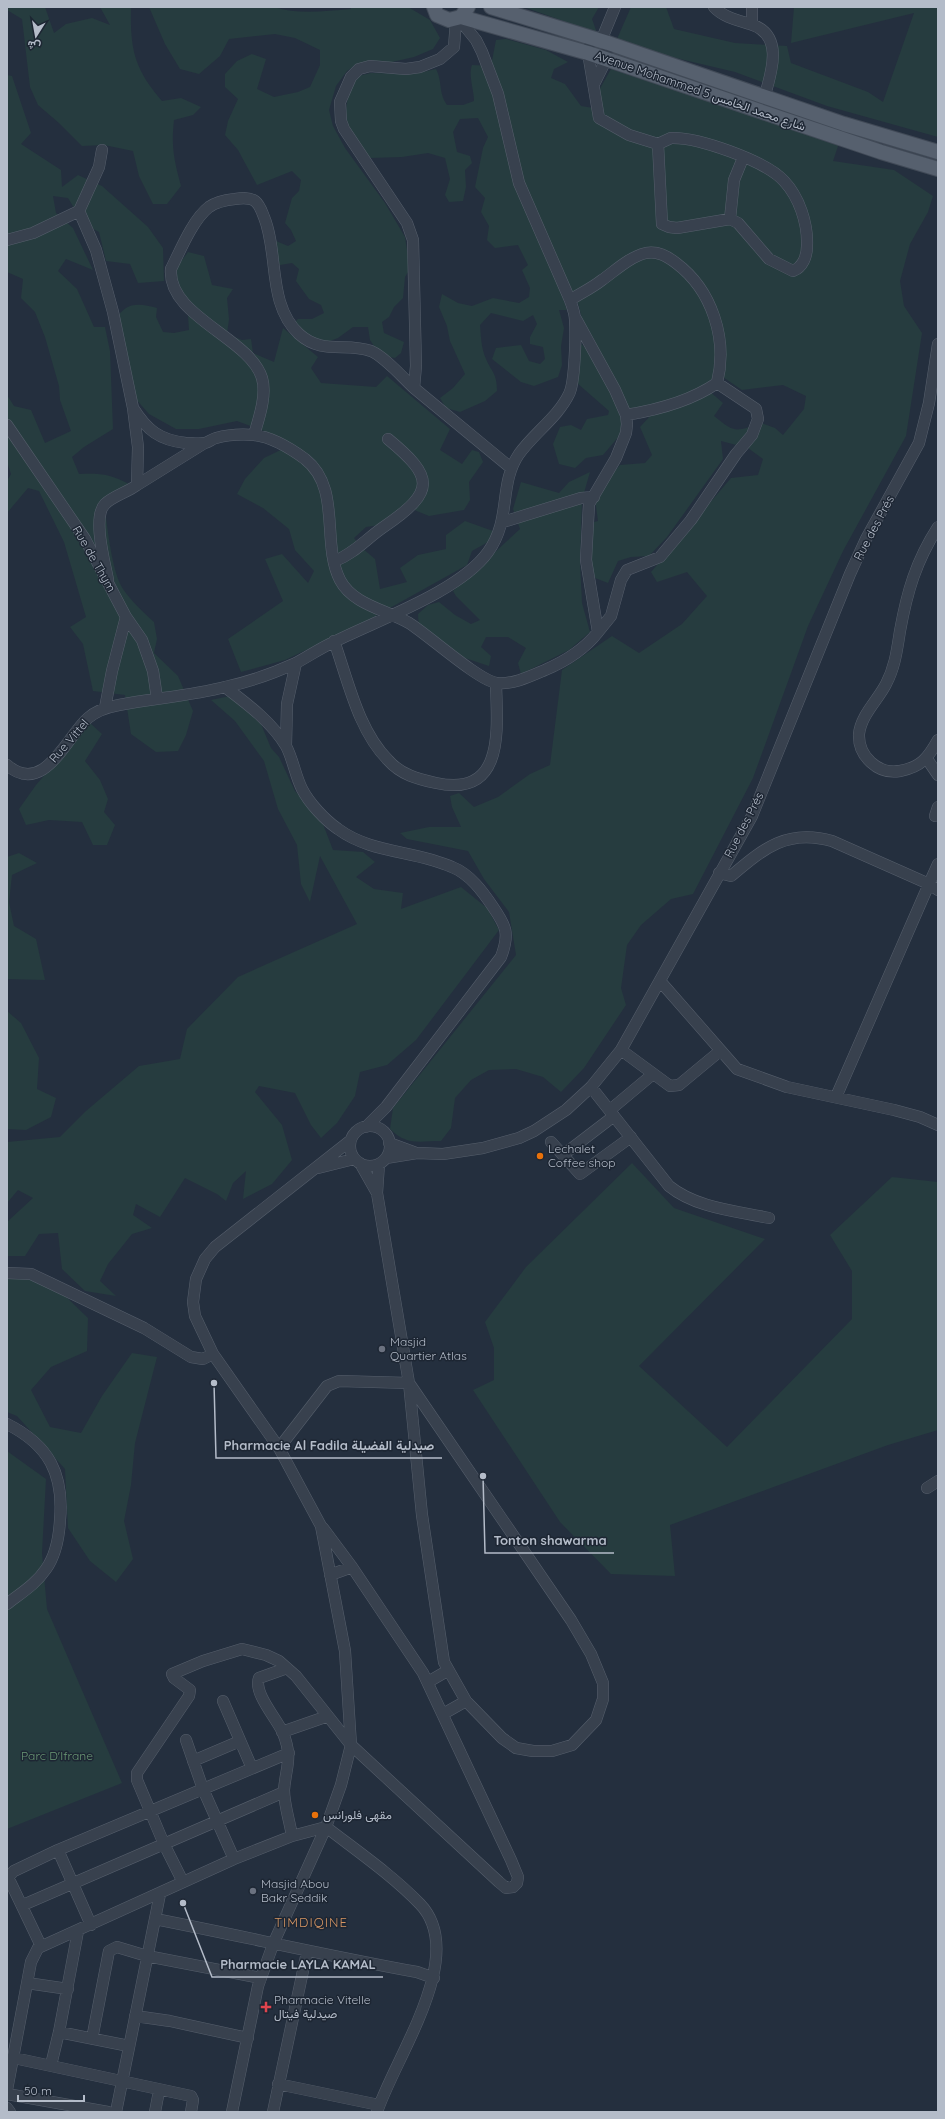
<svg xmlns="http://www.w3.org/2000/svg" width="945" height="2119" font-family="Quicksand,Vazirmatn,sans-serif">
  <style>
    .green { fill: #263c3f; fill-rule: evenodd }
    .lines { fill: none; stroke-linecap: round; stroke-linejoin: round }
    .minor-casing { stroke: #565f6c; stroke-width: 12 }
    .major-casing { stroke: #414a57; stroke-width: 16 }
    .minor { stroke: #38414e; stroke-width: 11 }
    .major { stroke: #56606e; stroke-width: 14 }
    .food-dot { fill: #e8710a; stroke: #1d2633; stroke-width: 1.5 }
    .worship-dot { fill: #6b7280; stroke: #1d2633; stroke-width: 1.5 }
    .health-dot { fill: #e0444e; stroke: #1d2633; stroke-width: 1.5 }
    .labels { text-anchor: middle; stroke-width: 3; stroke-linejoin: round; paint-order: stroke }
    .street-label { font-size: 12px; fill: #b4bcc9; stroke: #1d2633 }
    .poi-label { font-size: 12px; fill: #b4bcc9; stroke: #1d2633; text-anchor: start }
    .park-label { font-size: 12px; fill: #6b9a76; stroke: #1d2633 }
    .neighbourhood-label { font-size: 13px; letter-spacing: 1px; fill: #d59563; stroke: #1d2633 }
    .leader { fill: none; stroke: #b4bcc9; stroke-width: 1.5 }
    .callout-dot { fill: #b4bcc9; stroke: #1d2633; stroke-width: 1.5 }
    .callout-label { font-size: 13px; text-anchor: middle; font-weight: bold; fill: #b4bcc9; stroke: #1d2633; stroke-width: 3; stroke-linejoin: round; paint-order: stroke }
  </style>
  <rect width="100%" height="100%" fill="#242f3e"/>
  <path class="green" d="M7,7H45L54,33L66,24L92,18L110,25L100,7H131C130,49 134,69 162,101L181,98L201,107L193,115L174,120C171,147 174,160 181,186L167,204H153L139,176L133,151L104,145L82,146L59,123L38,105L30,87L22,19L7,10Z
    M149,7H274C298,15 325,11 351,9V7H408L430,20L440,38L433,49L414,57L392,62L359,63L347,71L336,86L329,110L333,126L345,148L385,203L405,237L410,269L405,277L403,298L394,307L389,317L382,322L384,333L404,342L401,353L395,358L380,355L370,340L368,327H353L338,338L322,344L293,324L298,319H312L324,313L321,305L309,299L296,281L299,269L292,263L280,265L274,255L276,241L288,246L296,241L291,230L285,223L292,198L299,191L301,180L292,171L257,185L238,150L225,135L228,121L238,99L225,87V74L237,61L252,54L266,59L257,89L274,97L298,92L310,87L320,65V50L295,38L275,34L229,39L220,56L199,74L180,69L165,44Z
    M524,7H599L592,19L597,33Z
    M631,7H666L674,29L735,43L787,46L791,63L868,92L883,102L914,13L791,43L794,7H938V137L827,106L735,72L663,55L617,39Z
    M506,39L546,50L568,62L554,69L551,78L565,84L581,106L600,109L598,92L611,69L839,143L833,161L894,170L933,196L928,212L910,244L900,281L904,306L922,333L906,436L843,551L808,626L753,778L693,894L671,899L641,925L627,945L621,988L626,1005L584,1068L561,1092L543,1077L516,1069L489,1070L471,1080L455,1098L451,1128L441,1141C419,1141 407,1146 390,1129L393,1108L516,955L509,912L484,879L468,851L407,839L400,833L429,827H461L452,807L450,796L459,793L474,807L498,797L530,774L550,765L562,670L612,636L639,653L682,624L707,596L687,572L657,582L651,572L731,478L758,475L763,459L748,448L721,441L723,459L667,537L649,556L631,557L618,561L608,583L595,578L587,565L590,523L598,521L595,499L611,475L620,465L645,463L652,455L640,427L651,415L632,416L626,428L603,455L586,458L575,468L559,464L553,444L560,427L571,425L581,430L587,419L608,415L609,411L577,383L578,353L581,344L589,350L596,343L582,319L578,303L571,291L560,290L567,310H559L564,328L561,346L562,365L558,377L534,386L521,382L492,359L496,348L521,345L529,361L540,364L545,359L543,347L530,344V337L537,324L533,315L523,321L491,313L480,325C481,336 481,348 486,359C492,373 497,373 497,391L485,401L460,412L446,408L440,398L453,388L465,374L450,341L447,326L439,307L442,294L458,303L472,306L493,298L519,303L529,297L530,288L522,270L528,265L518,245L495,248L487,240L489,226L481,212L485,198L475,187L483,148L488,137L478,118L460,119L453,132L457,152L470,156L472,163L465,170L466,187L463,201L449,202L445,195L450,179L445,158L428,153L402,157L370,158C343,134 339,106 358,76L371,73L414,74L436,69C443,83 438,92 447,105H463L474,101C474,89 468,76 472,65L491,66L496,40ZM720,375L742,390L783,385L806,396L804,409L783,435L775,428L761,423C735,432 735,433 714,416L723,403L708,390Z
    M7,75L12,76L31,133L21,144L61,170L62,187L78,175L102,186L148,227L163,248L164,281L138,283L130,264L106,261L99,232L84,224L68,198L53,196L56,213L73,228L93,270L66,259L58,271L77,289L94,327H105L110,351L113,429L84,447L72,457L79,474C100,473 110,474 129,484L104,505C108,527 111,570 123,589C131,601 143,612 154,622L157,639L154,653L178,676L193,711L186,735L178,751L156,752L131,734L125,695L93,691L83,644L70,627L86,617L64,542L39,491L28,488L7,513V481L11,474L7,462V395L14,406L31,410L45,443L71,431L60,400L59,386L45,337L35,312L21,298L23,279L7,272Z
    M188,252L204,256L212,285L233,289L227,298L229,319L227,334L242,340L251,339L253,353L274,362L283,328L318,357L311,368L321,383L376,387L387,376L450,429L440,450L462,464L472,450L479,452L483,462L469,482L470,500L464,510L429,516L407,507L387,524L366,527L354,538L362,548L375,559L380,589L407,582L400,568L418,555L446,549V535L465,521L493,531L488,542L472,551L467,565L363,623L285,660L241,672L228,639L283,601L265,559L282,554L308,583L314,571L295,550L289,529L263,508L237,494L245,479L264,458L291,445L264,431L237,421L199,429H176L149,414L134,397L118,316C128,301 142,304 157,308L156,317L163,332L174,333L189,330L188,315L173,280L177,267Z
    M590,472L582,500L580,562L582,603L590,632L569,650L521,674L518,663L526,648L508,637H486L481,647L491,656L489,666L462,657L419,629L418,614L428,605L439,602L455,615L471,624L480,620L456,596L453,591L520,529L513,509L521,482L559,493L569,482Z
    M230,696L261,724L271,748L279,757L295,791L321,819L333,850L363,852L375,862L356,877L374,889L403,893L401,909L461,887L487,908L499,930L416,1040L387,1065L360,1072L355,1096L337,1123L321,1138L311,1125L295,1093L259,1086L255,1092L282,1125L292,1160L272,1184L243,1199L246,1171L233,1183L226,1201L217,1194L185,1178L160,1217L136,1204L133,1215L152,1228L132,1234L108,1264L100,1281L116,1296L85,1291L62,1269L58,1233L39,1234L25,1256H7V1222L33,1198L18,1190L7,1203V1142L60,1137L86,1111L139,1066L180,1059L187,1029L238,977L357,924L320,856L310,902L301,884L297,845L278,809L264,761L235,721L211,700Z
    M90,723L102,734L85,761L100,780L108,799L104,812L115,825L107,845H93L82,822L49,820L26,825L19,809L36,785Z
    M19,853L37,863L12,875L9,902L14,926L36,939L45,980L7,979V857Z
    M7,1011L21,1023L39,1058L37,1089L56,1098L51,1117L26,1130L7,1129Z
    M632,1163L674,1208L765,1239L639,1366L727,1447L852,1319V1271L830,1235L892,1177L938,1182V1430L888,1445L670,1525L675,1576L611,1574L560,1522L473,1390L494,1380V1348L485,1322L526,1267Z
    M7,1276L35,1277L58,1289L88,1318L87,1351L51,1367L31,1390L50,1427L81,1433L102,1396L132,1353L157,1357L135,1443L131,1485L124,1521L133,1559L116,1582L90,1561L68,1528L65,1469L17,1416L7,1412Z
    M7,1451L46,1479L42,1553L47,1609L122,1783L7,1829Z"/>
  <g class="lines">
    <g class="minor-casing">
      <path id="minor" d="M714,7C723,17 737,20 750,24C784,34 772,71 765,95
        M456,20L454,47L440,59L420,67L406,69L370,66L359,69L351,77L340,102L341,121L344,129L407,223L413,240L416,366L414,388L511,468
        M752,24V7
        M601,41L615,7
        M589,47L588,53L599,118L629,135L658,144
        M594,84L606,60L608,43
        M671,138C698,137 766,161 784,181C799,197 808,223 807,246C807,256 803,267 793,271L769,259L738,223L730,219L677,228L669,227L662,224L658,144Z
        M79,211L96,250L113,312L133,408L138,447L137,485C128,492 113,496 105,504C92,517 105,563 108,580
        M730,219L734,180L743,158
        M7,240L33,233L79,211L99,167L102,150
        M570,300C581,293 592,288 602,280C615,271 629,257 646,253C658,251 667,256 676,263C712,290 728,339 717,383C691,401 657,410 626,415
        M133,408C147,430 159,440 186,443C192,443 199,444 205,443C209,442 212,439 216,438C227,435 242,434 254,435C272,437 290,448 305,459C342,488 321,543 340,580C353,605 387,610 409,623C427,634 479,681 497,683C512,685 531,676 545,670C566,661 584,650 598,632L586,560L589,504L616,458L626,433L627,424L626,415L615,390L576,319
        M7,425L85,539L126,617L142,640L153,671L157,698
        M254,435C259,418 267,395 262,378C250,338 167,316 171,269C180,251 193,219 209,207C216,202 226,200 235,199C242,198 249,197 255,201C260,205 262,212 264,217C279,254 267,304 299,334C322,355 346,342 371,351C385,357 403,378 414,388
        M137,485L203,444
        M503,522L581,498L594,497
        M938,527C916,561 907,592 900,631C897,650 895,667 886,684C878,700 861,715 859,734C858,756 878,775 900,771C921,767 928,758 938,740
        M335,561C355,553 367,538 385,526C436,491 434,477 388,439
        M598,632L611,616L621,580L627,570L660,557L691,520L736,454L752,435L758,419L756,409L717,383
        M334,641C348,680 358,730 388,760C401,775 418,779 436,783C506,798 497,728 496,683
        M225,687C246,703 272,722 286,746C293,759 295,775 302,789C309,803 325,820 338,829C372,854 415,850 452,867C470,874 483,892 493,907C506,926 510,933 501,957L386,1107L366,1127
        M105,708L112,671L126,617
        M286,746L287,704L296,663
        M927,759L938,775
        M7,765C44,797 67,736 88,718C97,710 108,707 119,705C154,698 190,696 225,687C249,682 274,673 296,663C309,656 322,647 336,641C380,619 460,591 488,552C512,519 498,485 519,454C534,433 558,417 569,394C575,383 576,334 575,320C575,313 572,306 570,300L519,183L498,94L482,52L476,40L459,19
        M935,816L938,807
        M719,873L731,876C763,849 787,828 832,841L929,884L938,864
        M660,981L737,1069L787,1087L894,1110L920,1117L938,1125
        M621,1050L670,1086L679,1085L720,1051
        M591,1087L669,1186C696,1208 736,1211 769,1218
        M836,1097L929,884L938,890
        M610,1110L653,1074
        M350 1146a20 20 0 1 1 40 0a20 20 0 1 1-40 0Z
        M551,1142L580,1174L631,1137
        M389,1143L416,1153
        M563,1155L614,1116
        M386,1158L417,1153L443,1154L483,1148L519,1138L534,1131L566,1110L591,1087L621,1050L752,816L850,574L866,539L919,443L929,403L938,344
        M360,1163L377,1193
        M318,1168L354,1159
        M7,1273L31,1274L50,1283L144,1328L191,1357L203,1359L213,1354
        M7,1424C49,1445 64,1474 60,1520C59,1538 56,1555 46,1569C36,1584 21,1593 7,1604
        M279,1448L327,1386L339,1381L409,1383L571,1620L591,1654L603,1683V1699L596,1720L572,1745L552,1751H533L516,1748L502,1738L466,1701L444,1662L422,1515L409,1383L377,1193L379,1164
        M927,1488L938,1481
        M330,1575L352,1567
        M287,1668L259,1678C253,1693 277,1719 283,1733C293,1758 286,1766 284,1790C284,1805 290,1822 292,1836
        M428,1682L447,1671
        M223,1701L252,1768
        M443,1714L466,1701
        M282,1732L328,1716
        M186,1740L203,1789L289,1753
        M193,1761L240,1741
        M58,1850L91,1925
        M183,1882L164,1844L137,1780V1773L189,1696L190,1690L174,1678L172,1674L203,1661L242,1649L266,1655L279,1661L296,1676L351,1745L499,1882L506,1888L513,1887L517,1883L518,1877L511,1860L423,1673L352,1567L323,1528
        M23,1905L284,1792
        M155,1919C242,1936 329,1956 417,1972L434,1978
        M41,1946L8,1877L14,1871L58,1850L203,1789L234,1859
        M27,1983L68,1989
        M135,2016L170,2021L248,2038
        M59,2032L129,2046
        M92,2039L109,1951L117,1947L147,1956L261,1978
        M14,2058L191,2096L193,2100L191,2112
        M51,2065L59,2032L78,1931
        M278,2084L379,2105
        M7,2090L31,1962L38,1948L234,1859L292,1836L326,1827L341,1785L351,1745L345,1651L321,1526L279,1448L213,1354L195,1316L193,1302L196,1279L205,1259L215,1247L351,1140
        M7,2094L108,2112
        M7,2108L10,2112
        M116,2112L160,1894
        M155,2112L159,2091
        M232,2112L258,1986L274,1942L326,1827C357,1851 392,1875 420,1904C469,1955 395,2057 377,2112
        M273,2112L307,1952"/>
    </g>
    <g class="major-casing">
      <path id="major" d="M434,7L437,15L449,20L461,17L468,7
        M491,7L608,43L844,124L938,152
        M461,17L588,53L881,152L938,169"/>
    </g>
    <use href="#minor" class="minor"/>
    <use href="#major" class="major"/>
  </g>
  <g class="food-dot">
    <circle cx="540" cy="1156" r="4"/>
    <circle cx="315" cy="1815" r="4"/>
  </g>
  <g class="worship-dot">
    <circle cx="382" cy="1349" r="4"/>
    <circle cx="253" cy="1891" r="4"/>
  </g>
  <path class="health-dot" d="M264 2001h4v4h4v4h-4v4h-4v-4h-4v-4h4z"/>
  <g class="labels">
    <g class="street-label">
      <text transform="translate(700 91) rotate(19)" y="4">Avenue Mohammed 5 شارع محمد الخامس</text>
      <text transform="translate(874 528) rotate(-62)" y="4">Rue des Prés</text>
      <text transform="translate(94 559) rotate(60)" y="4">Rue de Thym</text>
      <text transform="translate(69 741) rotate(-49)" y="4">Rue Vittel</text>
      <text transform="translate(744 825) rotate(-63)" y="4">Rue des Prés</text>
    </g>
    <g class="poi-label">
      <text x="548" y="1153">Lechalet<tspan x="548" dy="14">Coffee shop</tspan></text>
      <text x="390" y="1346">Masjid<tspan x="390" dy="14">Quartier Atlas</tspan></text>
      <text x="323" y="1819">مقهى فلورانس</text>
      <text x="261" y="1888">Masjid Abou<tspan x="261" dy="14">Bakr Seddik</tspan></text>
      <text x="274" y="2004">Pharmacie Vitelle<tspan x="274" dy="14">صيدلية فيتال</tspan></text>
    </g>
    <g class="park-label">
      <text x="57" y="1760">Parc D'Ifrane</text>
    </g>
    <g class="neighbourhood-label">
      <text x="311" y="1927">TIMDIQINE</text>
    </g>
  </g>
  <path class="leader" d="M214 1383L216 1458H442M483 1476L485 1553H614M183 1903L212 1977H383"/>
  <g class="callout-dot">
    <circle cx="214" cy="1383" r="4"/>
    <circle cx="483" cy="1476" r="4"/>
    <circle cx="183" cy="1903" r="4"/>
  </g>
  <g class="callout-label">
    <text x="329" y="1450">Pharmacie Al Fadila صيدلية الفضيلة</text>
    <text x="550" y="1545">Tonton shawarma</text>
    <text x="298" y="1969">Pharmacie LAYLA KAMAL</text>
  </g>
  <rect width="945" height="2119" fill="none" stroke="#b4bcc9" stroke-width="16"/>
  <g transform="translate(36 36) rotate(191)" stroke="#1d2633" stroke-width="3" paint-order="stroke">
  <path d="M0-3L7 15L0 10L-7 15Z" fill="#b4bcc9"/>
  <text y="-6" font-size="11" font-weight="bold" text-anchor="middle" fill="#b4bcc9">ش</text>
  </g>
  <path d="M18 2095v6h66v-6" fill="none" stroke="#b4bcc9" stroke-width="2"/>
  <text x="24" y="2095" font-size="12" fill="#b4bcc9" stroke="#1d2633" stroke-width="3" paint-order="stroke">50 m</text>
</svg>
